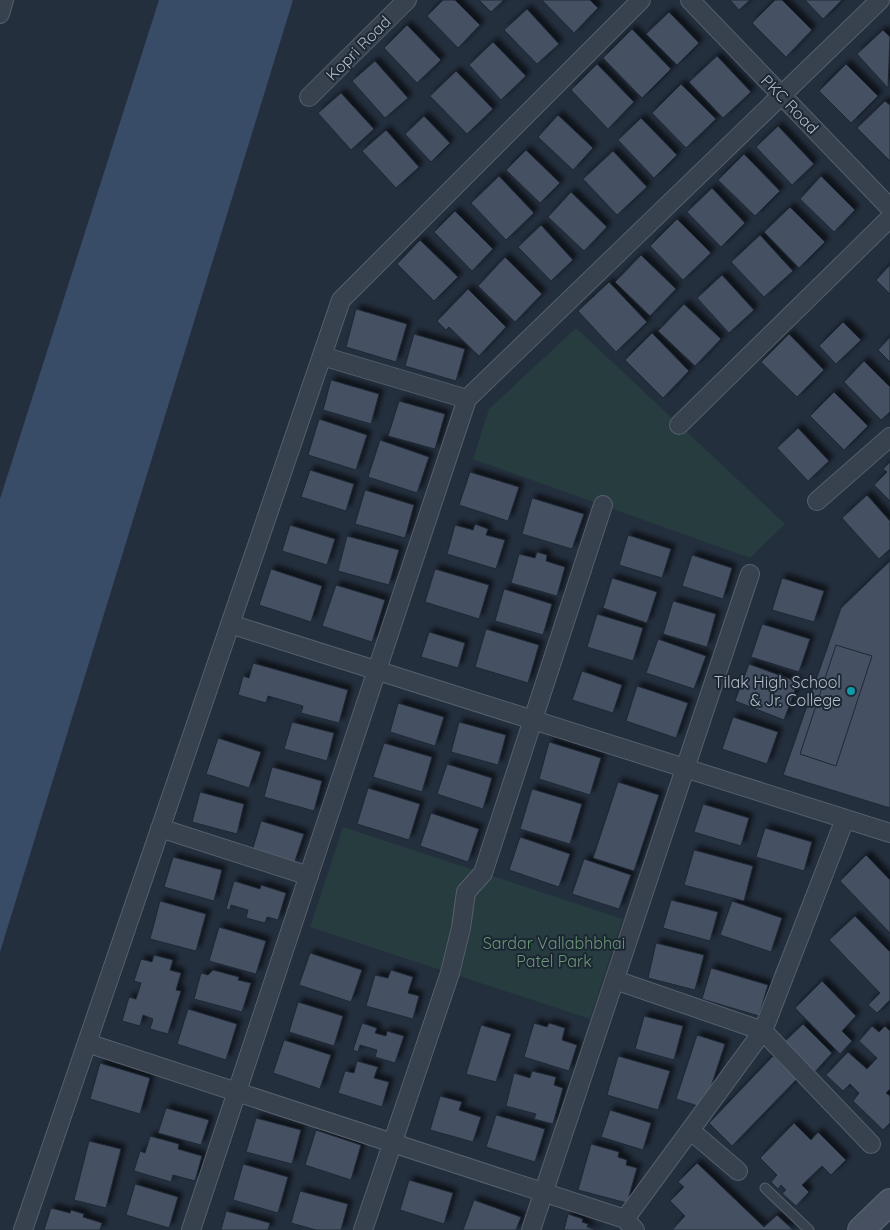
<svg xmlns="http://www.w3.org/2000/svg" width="890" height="1230" font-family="Quicksand,sans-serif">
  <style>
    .green { fill: #263c3f }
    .water { fill: #394c67 }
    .building { fill: #455162; stroke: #1f2835; filter: url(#shadow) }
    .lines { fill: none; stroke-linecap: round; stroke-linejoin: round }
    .service-casing { stroke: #565f6c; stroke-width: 11 }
    .minor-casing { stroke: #565f6c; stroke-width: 20 }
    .secondary-casing { stroke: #565f6c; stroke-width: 28 }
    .service { stroke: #38414e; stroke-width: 9 }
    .minor { stroke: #38414e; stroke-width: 18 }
    .secondary { stroke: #465061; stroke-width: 25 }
    .culture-dot { fill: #0f9aa8; stroke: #1d2633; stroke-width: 2 }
    .labels { text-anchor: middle; stroke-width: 4; stroke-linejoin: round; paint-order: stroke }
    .street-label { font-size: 16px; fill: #b4bcc9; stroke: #1d2633 }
    .poi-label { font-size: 16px; fill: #b4bcc9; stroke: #1d2633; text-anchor: end }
    .park-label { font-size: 16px; fill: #6b9a76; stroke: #1d2633 }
  </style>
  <defs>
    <filter id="shadow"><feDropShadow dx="4.5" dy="-4.5" stdDeviation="2.5" flood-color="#0009"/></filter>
  </defs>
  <rect width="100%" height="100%" fill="#242f3e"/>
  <path class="green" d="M576,328L785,524L750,558L473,459L489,409Z
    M343,827L623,919L590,1019L310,927Z"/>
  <path class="water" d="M159,0H293L0,952V499Z"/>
  <path class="building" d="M443,0H455L480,25L458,48L427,16Z
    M479,0H504L491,12Z
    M542,0H590L598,8L574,33Z
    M730,0H750L739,10Z
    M775,0H782L812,30L786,57L752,23Z
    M805,0H842L823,19Z
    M527,9L559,44L537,64L504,30Z
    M669,12L699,43L677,65L646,34Z
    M407,25L441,60L417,83L384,48Z
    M632,29L671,69L642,98L603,58Z
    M883,30L890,37L888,88L857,54Z
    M493,42L526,76L501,100L469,65Z
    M717,56L751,92L723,118L689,82Z
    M375,61L408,98L385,118L352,81Z
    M597,64L634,102L608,129L571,90Z
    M846,64L878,96L851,123L819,91Z
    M456,71L493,109L467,134L430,96Z
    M681,84L716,119L686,148L652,113Z
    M341,93L374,129L351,150L318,113Z
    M885,101L890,105V161L857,128Z
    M558,115L593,148L573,170L538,137Z
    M424,116L450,143L431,162L405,134Z
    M641,118L677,155L654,178L618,140Z
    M778,126L814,164L792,185L756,147Z
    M386,130L419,167L396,188L362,151Z
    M526,150L560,183L540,203L506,170Z
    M613,151L647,187L617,215L583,179Z
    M744,154L780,191L755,216L718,180Z
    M499,176L534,213L506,240L471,203Z
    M821,176L855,210L834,232L800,199Z
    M712,188L745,223L721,247L687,212Z
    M571,192L607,227L584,251L548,217Z
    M790,207L825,242L799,268L764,232Z
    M455,211L493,249L472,271L434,232Z
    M677,219L711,253L683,280L650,246Z
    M541,225L573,260L551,281L518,247Z
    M760,235L793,271L764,297L731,262Z
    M420,240L458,277L434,301L397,264Z
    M641,255L676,289L650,316L615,282Z
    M505,257L542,294L515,322L478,286Z
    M890,265V294L876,280Z
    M722,275L754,310L729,333L697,298Z
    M609,282L647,322L616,352L578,311Z
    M468,289L506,327L479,356L449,327L446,330L437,321Z
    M684,304L721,339L695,366L658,331Z
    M356,309L407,324L396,362L346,347Z
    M843,322L861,340L836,364L819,346Z
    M652,333L689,371L663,398L625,360Z
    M414,334L465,349L456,381L405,366Z
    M789,334L824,370L797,397L761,362Z
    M890,337V362L878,350Z
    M864,361L890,387V412L881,420L844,382Z
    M331,380L379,394L371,424L323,410Z
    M834,392L868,426L844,450L810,416Z
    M399,401L445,414L435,449L388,436Z
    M319,419L367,435L356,470L308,455Z
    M798,428L829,461L808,481L777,448Z
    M380,440L429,457L417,493L368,477Z
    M890,462V501L874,485L887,472L883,469Z
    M310,470L354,484L346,511L301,497Z
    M470,472L519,487L508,521L459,505Z
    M365,490L414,505L405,538L355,524Z
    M867,495L890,521V549L879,559L842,518Z
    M532,498L584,514L572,549L522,534Z
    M475,524L488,529L486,535L505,540L496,569L447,554L455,525L473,530Z
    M290,525L335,539L327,565L282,551Z
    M628,535L671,549L662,578L619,565Z
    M347,536L399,550L389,585L338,571Z
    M537,552L547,555L546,561L565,567L557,596L511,583L519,554L535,558Z
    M692,555L732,568L723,599L682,586Z
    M890,561V808L783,775L841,608Z
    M271,569L322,586L311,622L259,605Z
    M435,569L489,585L479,619L425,602Z
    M612,578L657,592L647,623L603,608Z
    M782,578L824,591L814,622L772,610Z
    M336,585L385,600L372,642L322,626Z
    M504,589L552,604L543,635L495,621Z
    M673,601L716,614L707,647L663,634Z
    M597,614L643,628L633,661L587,647Z
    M762,624L810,639L799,672L751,657Z
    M486,629L539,645L528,683L475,667Z
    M429,632L465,643L458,668L421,657Z
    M658,639L706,656L694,689L646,673Z
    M836,645L872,656L836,766L800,754Z
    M253,663L348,690L339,723L301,713L303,706L268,696L266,703L238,695L243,676L249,678Z
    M749,664L798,682L784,720L735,701Z
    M582,671L622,685L613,713L572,700Z
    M637,686L688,703L676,738L626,721Z
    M398,703L444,717L435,746L390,732Z
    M733,717L778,732L767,764L722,749Z
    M292,722L334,733L327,761L284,749Z
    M459,722L506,735L498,765L451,752Z
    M218,738L261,752L249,788L206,774Z
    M549,742L601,758L590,795L539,779Z
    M384,743L432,757L422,792L373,777Z
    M447,764L492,778L483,809L437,794Z
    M272,767L322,781L314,811L264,797Z
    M618,782L659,795L634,871L593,858Z
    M368,788L420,804L409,840L357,824Z
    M532,789L582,804L570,844L520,829Z
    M200,792L244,804L237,834L192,822Z
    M703,804L749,818L741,846L694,832Z
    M431,813L479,829L468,862L420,846Z
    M261,821L304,834L294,864L252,851Z
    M765,828L812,842L804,871L756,857Z
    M520,837L570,854L559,887L509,870Z
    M694,850L753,866L744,901L684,885Z
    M866,855L890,880V933L840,881Z
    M173,857L222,870L214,901L164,887Z
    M584,859L631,875L619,909L572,894Z
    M234,881L260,889L261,885L286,893L278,920L267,917L265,923L246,918L248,910L231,905L230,910L226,909Z
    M671,900L718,912L710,941L663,928Z
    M160,901L206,914L196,951L150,939Z
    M732,901L782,918L771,952L720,935Z
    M855,916L890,952V1000L877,1013L868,1005L880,993L829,940Z
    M219,927L266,941L256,974L209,961Z
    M656,943L704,955L695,990L648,978Z
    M310,953L362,970L351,1002L299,985Z
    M154,955L173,960L170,970L181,973L176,990L181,991L168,1034L150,1029L153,1019L143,1015L140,1026L122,1021L129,997L136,999L141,983L134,981L141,959L152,962Z
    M711,968L768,985L759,1016L702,999Z
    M213,970L239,977L238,980L251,983L242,1012L194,999L201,973L208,975Z
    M391,970L413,977L408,993L419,996L413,1019L366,1006L375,975L388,978Z
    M822,981L856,1016L842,1031L852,1041L840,1054L795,1008Z
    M298,1002L343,1016L334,1046L289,1032Z
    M188,1009L237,1024L226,1060L177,1044Z
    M644,1016L683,1026L674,1060L635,1049Z
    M362,1023L377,1028L375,1033L386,1036L387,1031L404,1036L395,1063L375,1057L377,1050L360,1045L358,1052L353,1050Z
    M534,1023L547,1027L549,1023L565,1028L562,1040L577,1045L569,1071L524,1057Z
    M803,1024L832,1053L813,1074L782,1044Z
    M481,1025L511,1034L496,1082L466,1074Z
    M872,1026L879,1032L885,1026L890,1031V1089L886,1093L890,1096V1123L883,1130L853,1101L859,1093L850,1084L843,1091L826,1075L848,1052L867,1069L877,1058L859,1041Z
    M697,1035L725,1044L704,1108L676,1099Z
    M284,1040L331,1055L320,1089L273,1073Z
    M618,1056L670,1071L658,1110L607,1095Z
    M773,1056L797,1079L732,1146L709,1123Z
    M357,1061L378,1067L374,1078L389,1082L382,1107L338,1093L345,1071L354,1073Z
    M100,1063L150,1078L140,1114L90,1099Z
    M532,1071L556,1077L554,1085L563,1088L553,1124L534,1119L536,1114L506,1106L514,1073L530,1078Z
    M440,1096L462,1102L459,1110L481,1117L473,1142L430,1130Z
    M166,1108L209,1120L201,1145L158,1133Z
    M610,1110L651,1123L643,1150L601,1137Z
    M496,1115L545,1129L535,1162L486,1147Z
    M256,1118L301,1130L292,1164L246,1152Z
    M794,1123L811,1140L818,1132L846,1160L831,1175L822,1166L802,1185L809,1192L796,1206L782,1193L786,1190L781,1185L778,1189L771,1182L777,1175L760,1158Z
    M316,1130L361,1145L351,1180L305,1165Z
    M150,1136L179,1144L178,1149L202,1156L195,1181L173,1175L171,1182L134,1171L140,1151L145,1153Z
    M89,1141L121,1149L106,1208L74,1200Z
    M591,1144L619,1152L618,1157L627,1160L626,1165L637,1168L627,1203L578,1190Z
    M697,1163L764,1227L777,1215L793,1230H672L685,1216L670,1201L684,1187L678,1182Z
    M243,1164L288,1177L278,1213L233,1200Z
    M409,1180L453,1193L444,1224L400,1210Z
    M135,1184L178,1197L169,1228L126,1215Z
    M300,1191L348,1204L341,1230H316L291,1223Z
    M474,1200L521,1217L516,1230H463Z
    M51,1208L70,1213L71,1210L84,1214L83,1217L102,1223L100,1230H44Z
    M226,1211L270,1223L268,1230H221Z
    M568,1214L583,1219L582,1222L588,1224L587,1227L597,1230H564Z"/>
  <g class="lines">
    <g class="service-casing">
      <path id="service" d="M765,1188L809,1230"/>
    </g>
    <g class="minor-casing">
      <path id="minor" d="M690,0L890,208
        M0,14L4,0
        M309,97L407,0
        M322,356L467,399
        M679,425L890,218
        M817,501L890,437
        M230,624L890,833
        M160,828L309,876
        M615,980L763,1031L871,1144
        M87,1043L625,1219L635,1230
        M690,1130L738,1171
        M625,1219L763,1031L845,819
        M23,1230L341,300L641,0
        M191,1230L467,399L880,0
        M363,1230L450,973L461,928L466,892L483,873L603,505
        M531,1230L750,574"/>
    </g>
    <g class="secondary-casing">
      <path id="secondary" d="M861,1230L890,1202"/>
    </g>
    <use href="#service" class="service"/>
    <use href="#minor" class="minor"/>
    <use href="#secondary" class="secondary"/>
  </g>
  <circle class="culture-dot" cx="851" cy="691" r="5"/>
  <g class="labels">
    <g class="street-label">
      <text transform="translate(358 48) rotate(-45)" y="6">Kopri Road</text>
      <text transform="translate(790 104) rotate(46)" y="6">PKC Road</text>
    </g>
    <g class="poi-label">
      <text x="841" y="688">Tilak High School<tspan x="841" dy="18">&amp; Jr. College</tspan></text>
    </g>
    <g class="park-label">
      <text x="554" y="949">Sardar Vallabhbhai<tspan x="554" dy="18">Patel Park</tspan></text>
    </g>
  </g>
</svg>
